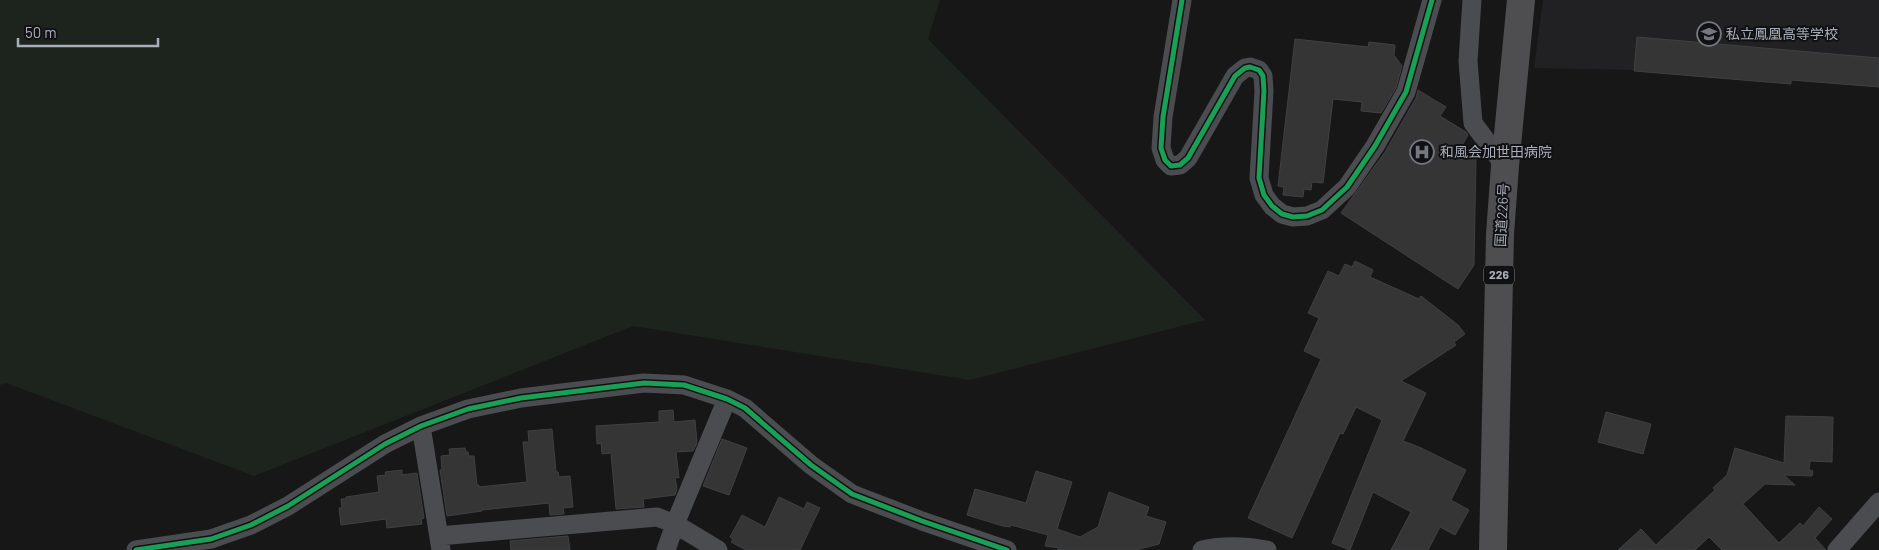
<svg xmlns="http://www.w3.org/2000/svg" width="1879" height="550" font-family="Barlow,'Noto Sans JP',sans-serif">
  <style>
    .built { fill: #212123 }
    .green { fill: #1d241e }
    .building { fill: #353536; stroke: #3f4043 }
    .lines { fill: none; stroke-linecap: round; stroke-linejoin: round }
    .minor { stroke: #4b4c50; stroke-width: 19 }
    .highway { stroke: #4e4e51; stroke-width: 28 }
    .cycleway-casing { stroke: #111113; stroke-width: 8 }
    .cycleway { stroke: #1a9f57; stroke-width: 5 }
    .labels { text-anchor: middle; stroke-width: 4; stroke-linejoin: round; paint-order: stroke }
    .shield { fill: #111113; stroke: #7b7e86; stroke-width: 1 }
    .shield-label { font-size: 12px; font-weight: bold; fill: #a8adb8 }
    .poi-label { font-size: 14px; fill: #a8adb8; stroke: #111113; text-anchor: start }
    .street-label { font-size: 14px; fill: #a8adb8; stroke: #111113 }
  </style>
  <rect width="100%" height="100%" fill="#171717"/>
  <path class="built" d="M1543,0H1879V75L1534,68Z"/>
  <path class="green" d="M0,0H940L928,39L1205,320L970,380L633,326L254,476L6,383L0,385Z"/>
  <path class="building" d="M1637,37L1879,58V87L1791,80V84L1634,71Z
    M1295,39L1368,47L1369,42L1395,45L1394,55L1402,66L1396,88L1381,113L1361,111L1362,102L1333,99L1323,183L1312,182L1311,190L1304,189L1303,197L1283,195L1284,187L1278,186Z
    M1418,90L1446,107L1440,116L1466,132L1468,135L1461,147L1476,157L1474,265L1458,289L1341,213L1385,152L1416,98Z
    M1355,261L1373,270L1370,277L1419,299L1421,296L1458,325L1465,334L1454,342L1456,345L1401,381L1426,393L1403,441L1419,447L1466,470L1451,500L1469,510L1455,535L1440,527L1428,550H1391L1411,512L1373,492L1350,550L1332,543L1382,420L1356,407L1343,434L1340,433L1292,538L1248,518L1321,359L1304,351L1319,318L1308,313L1328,271L1339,276L1345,264L1352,267Z
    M673,410L674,422L695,420L697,443L693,451L676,452L679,478L675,477L677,489L675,495L643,499L644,507L616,509L611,453L602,454L601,443L597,444L596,426L659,422V411Z
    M1606,412L1651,424L1643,454L1598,442Z
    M1786,416L1833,417L1832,462L1810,461L1809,470L1813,471L1812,476L1784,475L1795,485L1765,484L1743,504L1779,543L1800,523L1803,526L1819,507L1832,519L1815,538L1826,550H1722L1709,537L1695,550H1618L1641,529L1656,545L1715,490L1713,488L1727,475L1735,448L1784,463Z
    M552,429L556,472H558L559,477L570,476L573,507L563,508L564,514L550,515L549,503L482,510V511L447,516L440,470H442L441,456L450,455L449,449L465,448L466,452H468L469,456H474L477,485H479V487L527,482L523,442H529L528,431Z
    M722,439L747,448L729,495L703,486Z
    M402,470V475L417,473L424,518L421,519L422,524L387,528L386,519L341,525L339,508H342L341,499H346V497L379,492L377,476L386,475L385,472Z
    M1036,471L1072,482L1057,529L1080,537L1098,527L1109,492L1149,507L1146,516L1166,522L1159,544L1136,550H1057L1060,548L1045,546L1048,535L1011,525L1010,527L1003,526L967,515L975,489L1026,503Z
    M779,497L804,509L807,502L820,508L800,550H746L731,542L733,539L730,537L742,515L765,527Z
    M568,536L570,550H511L510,541Z"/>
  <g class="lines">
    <path class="minor" d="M1182,0L1163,117L1161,148L1165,160L1171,166L1180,165L1188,158L1235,76L1245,68L1250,67L1259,70L1263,76L1264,91L1259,178L1264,195L1272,206L1282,214L1293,217L1307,216L1322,210L1347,187L1375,146L1406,92L1432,0
      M1472,0L1468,61L1473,123L1505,166
      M421,426L441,550
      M439,536L657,517L675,524L718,550
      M136,550L211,539L251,525L288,506L385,444L421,426L468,409L521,398L644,383L684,385L727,399L745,408L811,465L852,494L922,521L1007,550
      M666,550L675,524L727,399
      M1202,550C1224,545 1244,546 1267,550
      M1837,550L1879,502"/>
    <path class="highway" d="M1493,550L1500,234L1505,166L1521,0"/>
    <g class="cycleway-casing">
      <path id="cycleway" d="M1182,0L1163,117L1161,148L1165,160L1171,166L1180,165L1188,158L1235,76L1245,68L1250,67L1259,70L1263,76L1264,91L1259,178L1264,195L1272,206L1282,214L1293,217L1307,216L1322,210L1347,187L1375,146L1406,92L1432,0
        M136,550L211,539L251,525L288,506L385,444L421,426L468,409L521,398L644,383L684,385L727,399L745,408L811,465L852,494L922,521L1007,550"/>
    </g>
    <use href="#cycleway" class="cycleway"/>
  </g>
  <defs>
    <g id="school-ring" transform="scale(1.25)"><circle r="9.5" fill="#111113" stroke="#757880" stroke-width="1.5"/><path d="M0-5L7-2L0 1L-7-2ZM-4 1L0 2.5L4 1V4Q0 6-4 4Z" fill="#757880"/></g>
    <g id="hospital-ring" transform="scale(1.25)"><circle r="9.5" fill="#111113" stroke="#757880" stroke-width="1.5"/><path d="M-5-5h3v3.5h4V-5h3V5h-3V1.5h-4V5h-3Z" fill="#757880"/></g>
  </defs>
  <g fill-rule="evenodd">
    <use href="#school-ring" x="1709" y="34"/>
    <use href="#hospital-ring" x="1422" y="152"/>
  </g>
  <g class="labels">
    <rect class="shield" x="1484" y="265.5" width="30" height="19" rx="4"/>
    <g class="shield-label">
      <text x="1499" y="279">226</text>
    </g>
    <g class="poi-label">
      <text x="1726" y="39">私立鳳凰高等学校</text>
      <text x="1440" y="157">和風会加世田病院</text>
    </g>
    <g class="street-label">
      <text transform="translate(1502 215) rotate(-87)" y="5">国道226号</text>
    </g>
  </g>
  <path d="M18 38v8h140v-8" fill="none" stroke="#a8adb8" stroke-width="2.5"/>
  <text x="25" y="38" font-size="15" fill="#a8adb8" stroke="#111113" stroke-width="4" paint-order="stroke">50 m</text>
</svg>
